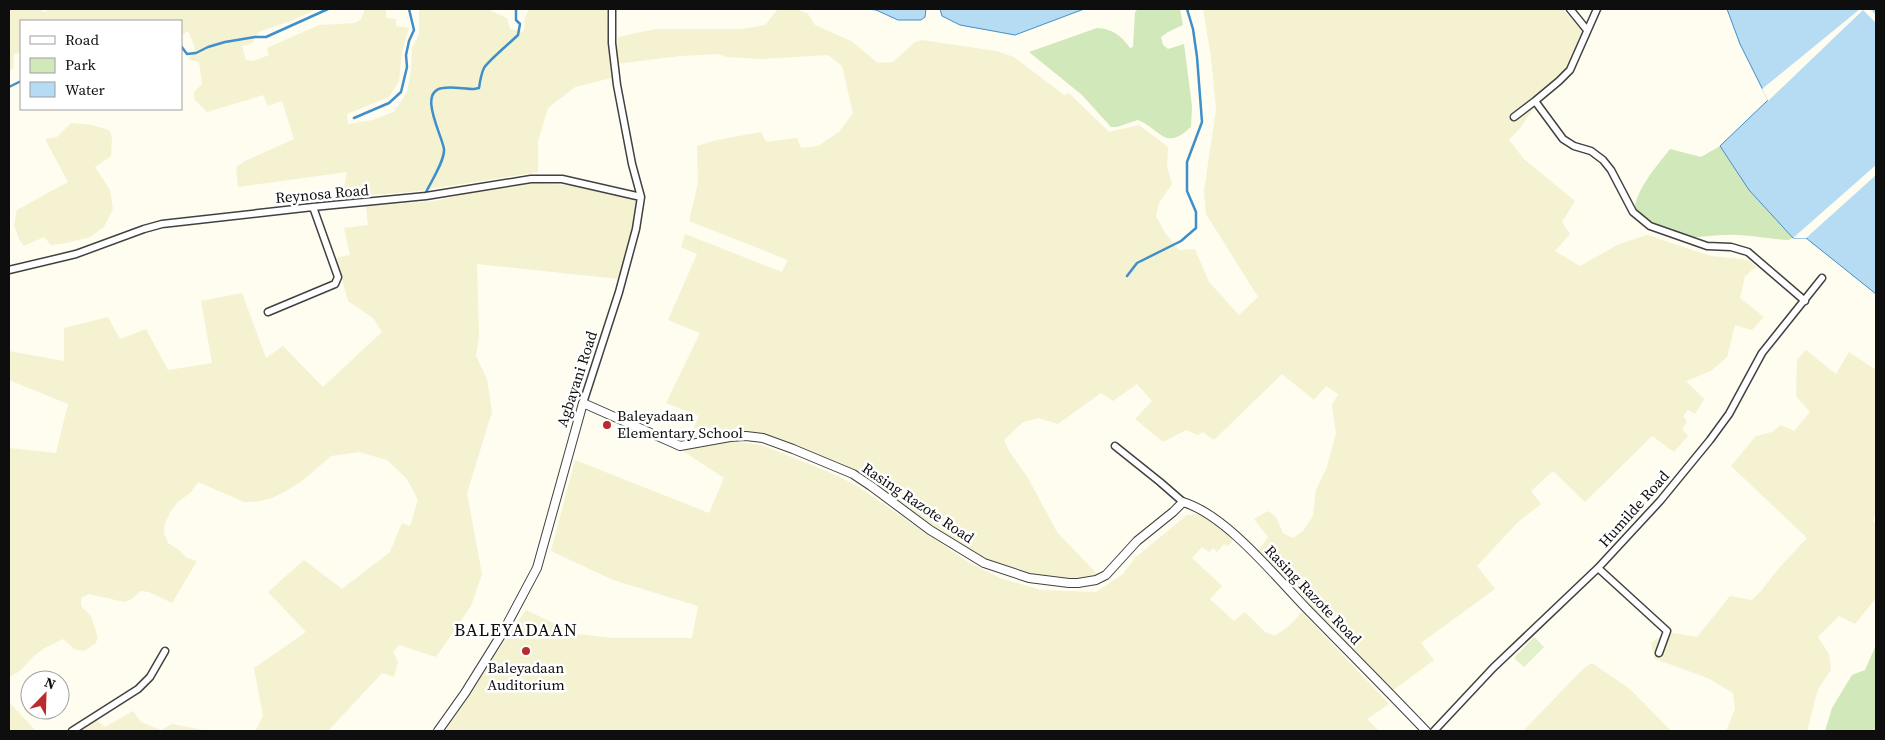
<svg xmlns="http://www.w3.org/2000/svg" width="1885" height="740" font-family="'Source Serif 4',serif">
  <style>
    .farmland { fill: #f4f2d1 }
    .green { fill: #d1e8ba }
    .pitch { fill: #e2f0cc }
    .water { fill: #b6dcf4; stroke: #3f8fca }
    .pier { fill: #fffcf0 }
    .lines { fill: none; stroke-linecap: round; stroke-linejoin: round }
    .stream { stroke: #3f8fca; stroke-width: 2.5 }
    .minor-casing { stroke: #414141; stroke-width: 9 }
    .tertiary-casing { stroke: #414141; stroke-width: 10 }
    .minor { stroke: #fff; stroke-width: 6 }
    .tertiary { stroke: #fff; stroke-width: 8 }
    .poi-dot { fill: #bb2a2d; stroke: #fff; stroke-width: 2 }
    .labels { text-anchor: middle; stroke-width: 5; stroke-linejoin: round; paint-order: stroke }
    .street-label { font-size: 15px; fill: #0e0e0e; stroke: #fff }
    .poi-label { font-size: 15px; fill: #0e0e0e; stroke: #fff; text-anchor: start }
    .quarter-label { font-size: 18px; letter-spacing: 1px; fill: #0e0e0e; stroke: #fff }
  </style>
  <rect width="100%" height="100%" fill="#fffcf0"/>
  <path class="farmland" d="M9,9H40L45,12L49,9H317L293,20L259,32L252,43L242,46L246,60L253,61L269,55L267,48L319,25L355,23L361,19L365,9H386V18L396,19V26L409,28L402,52L399,81L389,97L347,114L348,124L373,120L395,111L407,92L411,70L412,48L419,34V9H487L507,18L510,29L523,32L525,23L524,20L529,9H607L611,78L575,87L548,108L538,141V172L410,192L342,197L347,172L238,187L236,167L245,161L294,139L282,101L268,106L263,95L207,112L194,99V92L202,84L199,62L188,59L195,48L188,31L181,35V21H21V53L14,54L13,69L9,70Z
    M778,9H796L808,14L815,25L851,41L878,63L893,62L915,42L922,40L996,51L1014,57L1064,95L1069,93L1109,132L1139,125L1168,147L1167,167L1172,184L1159,203L1156,216L1165,233L1179,250L1195,249L1209,282L1239,315L1258,297L1206,214L1204,191L1216,110L1211,57L1203,9H1562L1580,28L1587,33L1565,76L1536,105L1521,127L1509,140L1524,159L1575,201L1562,222L1570,234L1555,251L1580,266L1619,244L1647,235L1711,256L1743,259L1750,261L1756,267L1745,276L1740,298L1764,317L1752,330L1735,325L1727,357L1711,371L1686,381L1704,399L1695,414L1688,410L1683,416L1687,422L1682,429L1688,436L1674,452L1652,436L1585,502L1553,471L1531,491L1541,504L1518,522L1477,566L1495,589L1421,643L1434,660L1391,692L1256,553L1268,537L1254,519L1268,511L1276,517L1283,533L1293,538L1303,531L1313,516L1316,490L1327,467L1336,433L1332,405L1338,394L1326,386L1314,400L1282,374L1214,440L1203,432L1198,435L1186,430L1163,442L1135,419L1152,401L1137,384L1113,401L1101,393L1058,424L1038,418L1023,422L1004,440L1009,451L1028,478L1057,532L1102,579L1089,584L998,570L859,479L775,443L733,434L688,441L699,416L666,403L700,333L668,320L697,254L681,247L685,234L782,272L788,260L689,221L698,183L697,146L717,140L761,132L766,142L797,138L801,148L818,146L839,132L853,113L842,66L828,55L762,59L727,57L718,54L680,56L616,64L618,37L655,29H742L765,25Z
    M71,123L92,125L109,130L112,137L111,156L95,167L110,190L113,209L104,227L90,237L66,243L51,245L44,237L24,246L19,239L14,225L17,210L68,182L45,139L57,137Z
    M536,183L579,186L638,200L634,228L619,279L477,264L479,336L476,356L487,379L492,412L467,493L482,574L471,606L436,657L399,645L393,652L398,662L394,677L382,673L328,731H253L256,730L263,716L254,668L306,632L268,592L304,560L342,589L390,552L402,523L410,526L418,500L407,479L387,460L359,452L331,456L302,481L286,491L272,498L256,502H244L198,482L191,492L178,502L170,512L165,524L164,533L168,543L178,549L187,558L197,561L172,603L149,592L140,591L132,599L124,602L89,594L81,598V606L91,616L98,638L95,644L84,651L74,649L63,639L43,649L34,656L20,671L9,677V448L56,453L68,404L9,380V351L64,361V328L108,317L120,339L146,329L168,370L212,363L201,301L242,293L266,358L283,346L323,387L382,332L373,318L348,301L336,258L350,255L344,228L368,225L366,206L435,201L479,191Z
    M1806,350L1836,374L1849,352L1876,370V512L1873,521L1876,525V598L1855,624L1839,616L1818,637L1829,654L1831,670L1818,689L1807,731H1726L1735,709L1733,693L1708,678L1655,659L1651,643L1667,632L1697,637L1730,596L1752,600L1761,591L1779,568L1807,538L1731,466L1756,436L1772,432L1781,425L1794,431L1810,412L1796,396L1797,360Z
    M728,441L762,445L836,475L857,486L968,562L1000,578L1041,590L1096,592L1123,574L1135,558L1187,515L1201,514L1233,540L1228,546L1224,544L1217,552L1213,548L1209,552L1202,547L1192,558L1222,586L1210,599L1234,621L1245,612L1265,632L1275,636L1289,626L1302,612L1389,704L1367,719L1379,731H443L526,610L576,634L614,638H692L698,606L613,580L551,551L575,460L709,513L724,478L683,451L684,449Z
    M1592,663L1630,689L1671,731H1523L1584,668Z
    M9,702L36,731H9Z
    M133,711L141,722L161,730L172,724L208,731H77L96,720L105,727Z"/>
  <path class="green" d="M1138,9H1180L1183,25L1168,32L1161,37L1163,45L1168,49L1184,44L1192,106L1191,127C1164,152 1161,129 1138,120L1117,127H1111L1082,95L1029,52L1097,28C1112,29 1121,35 1130,48L1133,47L1135,12Z
    M1720,146L1749,190L1793,238L1788,240C1771,239 1755,236 1738,235C1694,233 1669,252 1634,212C1636,189 1656,167 1670,149L1701,157Z
    M1876,645V731H1825L1832,708L1852,675L1865,670Z"/>
  <path class="pitch" d="M1534,637L1544,647L1524,667L1514,658Z"/>
  <path class="water" d="M867,9H866H926L925,17L921,20H898L876,10Z
    M940,9H1084L1015,35L960,25L942,16Z
    M1727,9H1876V294L1806,238H1793L1749,190L1720,146L1768,100L1740,44Z"/>
  <path class="pier" d="M1860,9H1870L1876,15V23L1863,10L1768,101L1762,89Z
    M1876,165V175L1806,238H1793Z"/>
  <g class="lines">
    <path class="stream" d="M181,46L187,54L196,53L208,47L225,42L255,37H266L328,9
      M9,87L21,81
      M354,118L389,103L401,92L407,67L406,55L409,41L414,30L409,9
      M426,192C431,182 445,160 444,149C442,135 417,91 443,88C452,86 464,89 474,89L479,88C480,81 481,74 484,68C488,61 511,42 518,35L520,24L516,20V9
      M1127,276L1137,263L1181,241L1196,228V212L1187,191V162L1202,122L1197,57L1193,29L1187,9"/>
    <g class="minor-casing">
      <path id="minor" d="M1570,9L1587,30
        M1535,101L1559,81L1570,70L1597,9
        M1514,117L1535,101L1563,139L1574,146L1591,151L1603,160L1611,170L1633,212L1650,226L1707,246L1731,247L1748,252L1805,301
        M9,270L76,254L144,229L162,224L313,207L426,196L531,179H562L641,197
        M268,312L335,284L338,277L313,207
        M583,403L619,292L636,229L641,197L632,164L617,85L612,43V9
        M1115,446L1160,482L1183,502
        M1598,568L1667,631L1659,653
        M72,731L138,689L150,677L165,651
        M1434,731L1493,668L1598,568L1660,501L1710,440L1729,414L1762,353L1822,278"/>
    </g>
    <g class="tertiary-casing">
      <path id="tertiary" d="M438,731L465,693L503,632L537,568L583,403L680,446L730,437L746,436L763,438L793,449L853,474L871,486L930,530L984,563L1029,578L1069,583H1078L1096,580L1106,575L1137,541L1173,512L1183,502C1226,515 1274,575 1306,608C1346,649 1387,690 1426,731"/>
    </g>
    <use href="#minor" class="minor"/>
    <use href="#tertiary" class="tertiary"/>
  </g>
  <g class="poi-dot">
    <circle cx="607" cy="425" r="5"/>
    <circle cx="526" cy="651" r="5"/>
  </g>
  <g class="labels">
    <g class="street-label">
      <text transform="translate(322 194) rotate(-5)" y="5">Reynosa Road</text>
      <text transform="translate(577 379) rotate(-72)" y="5">Agbayani Road</text>
      <text transform="translate(918 503) rotate(34)" y="5">Rasing Razote Road</text>
      <text transform="translate(1634 509) rotate(-48)" y="5">Humilde Road</text>
      <text transform="translate(1313 595) rotate(46)" y="5">Rasing Razote Road</text>
    </g>
    <g class="poi-label">
      <text x="617" y="421">Baleyadaan<tspan x="617" dy="17">Elementary School</tspan></text>
      <text x="526" y="673" text-anchor="middle">Baleyadaan<tspan x="526" dy="17">Auditorium</tspan></text>
    </g>
    <g class="quarter-label">
      <text x="516" y="636">BALEYADAAN</text>
    </g>
  </g>
  <rect width="1885" height="740" fill="none" stroke="#0e0e0e" stroke-width="20"/>
  <rect x="20" y="20" width="162" height="90" fill="#ffffff" stroke="#9f9f9f"/>
  <rect x="30" y="36" width="25" height="8" fill="#ffffff" stroke="#9f9f9f"/>
  <text x="65" y="45" font-size="15" fill="#0e0e0e">Road</text>
  <rect x="30" y="58" width="25" height="15" fill="#d1e8ba" stroke="#9f9f9f"/>
  <text x="65" y="70" font-size="15" fill="#0e0e0e">Park</text>
  <rect x="30" y="82" width="25" height="15" fill="#b6dcf4" stroke="#9f9f9f"/>
  <text x="65" y="95" font-size="15" fill="#0e0e0e">Water</text>
  <g transform="translate(45 695) rotate(23)"><circle r="24" fill="#ffffff" stroke="#9f9f9f"/>
  <path d="M0-4L9 19L0 12L-9 19Z" fill="#bb2a2d"/>
  <text y="-8" font-size="14" font-weight="bold" text-anchor="middle" fill="#0e0e0e">N</text>
  </g>
</svg>
